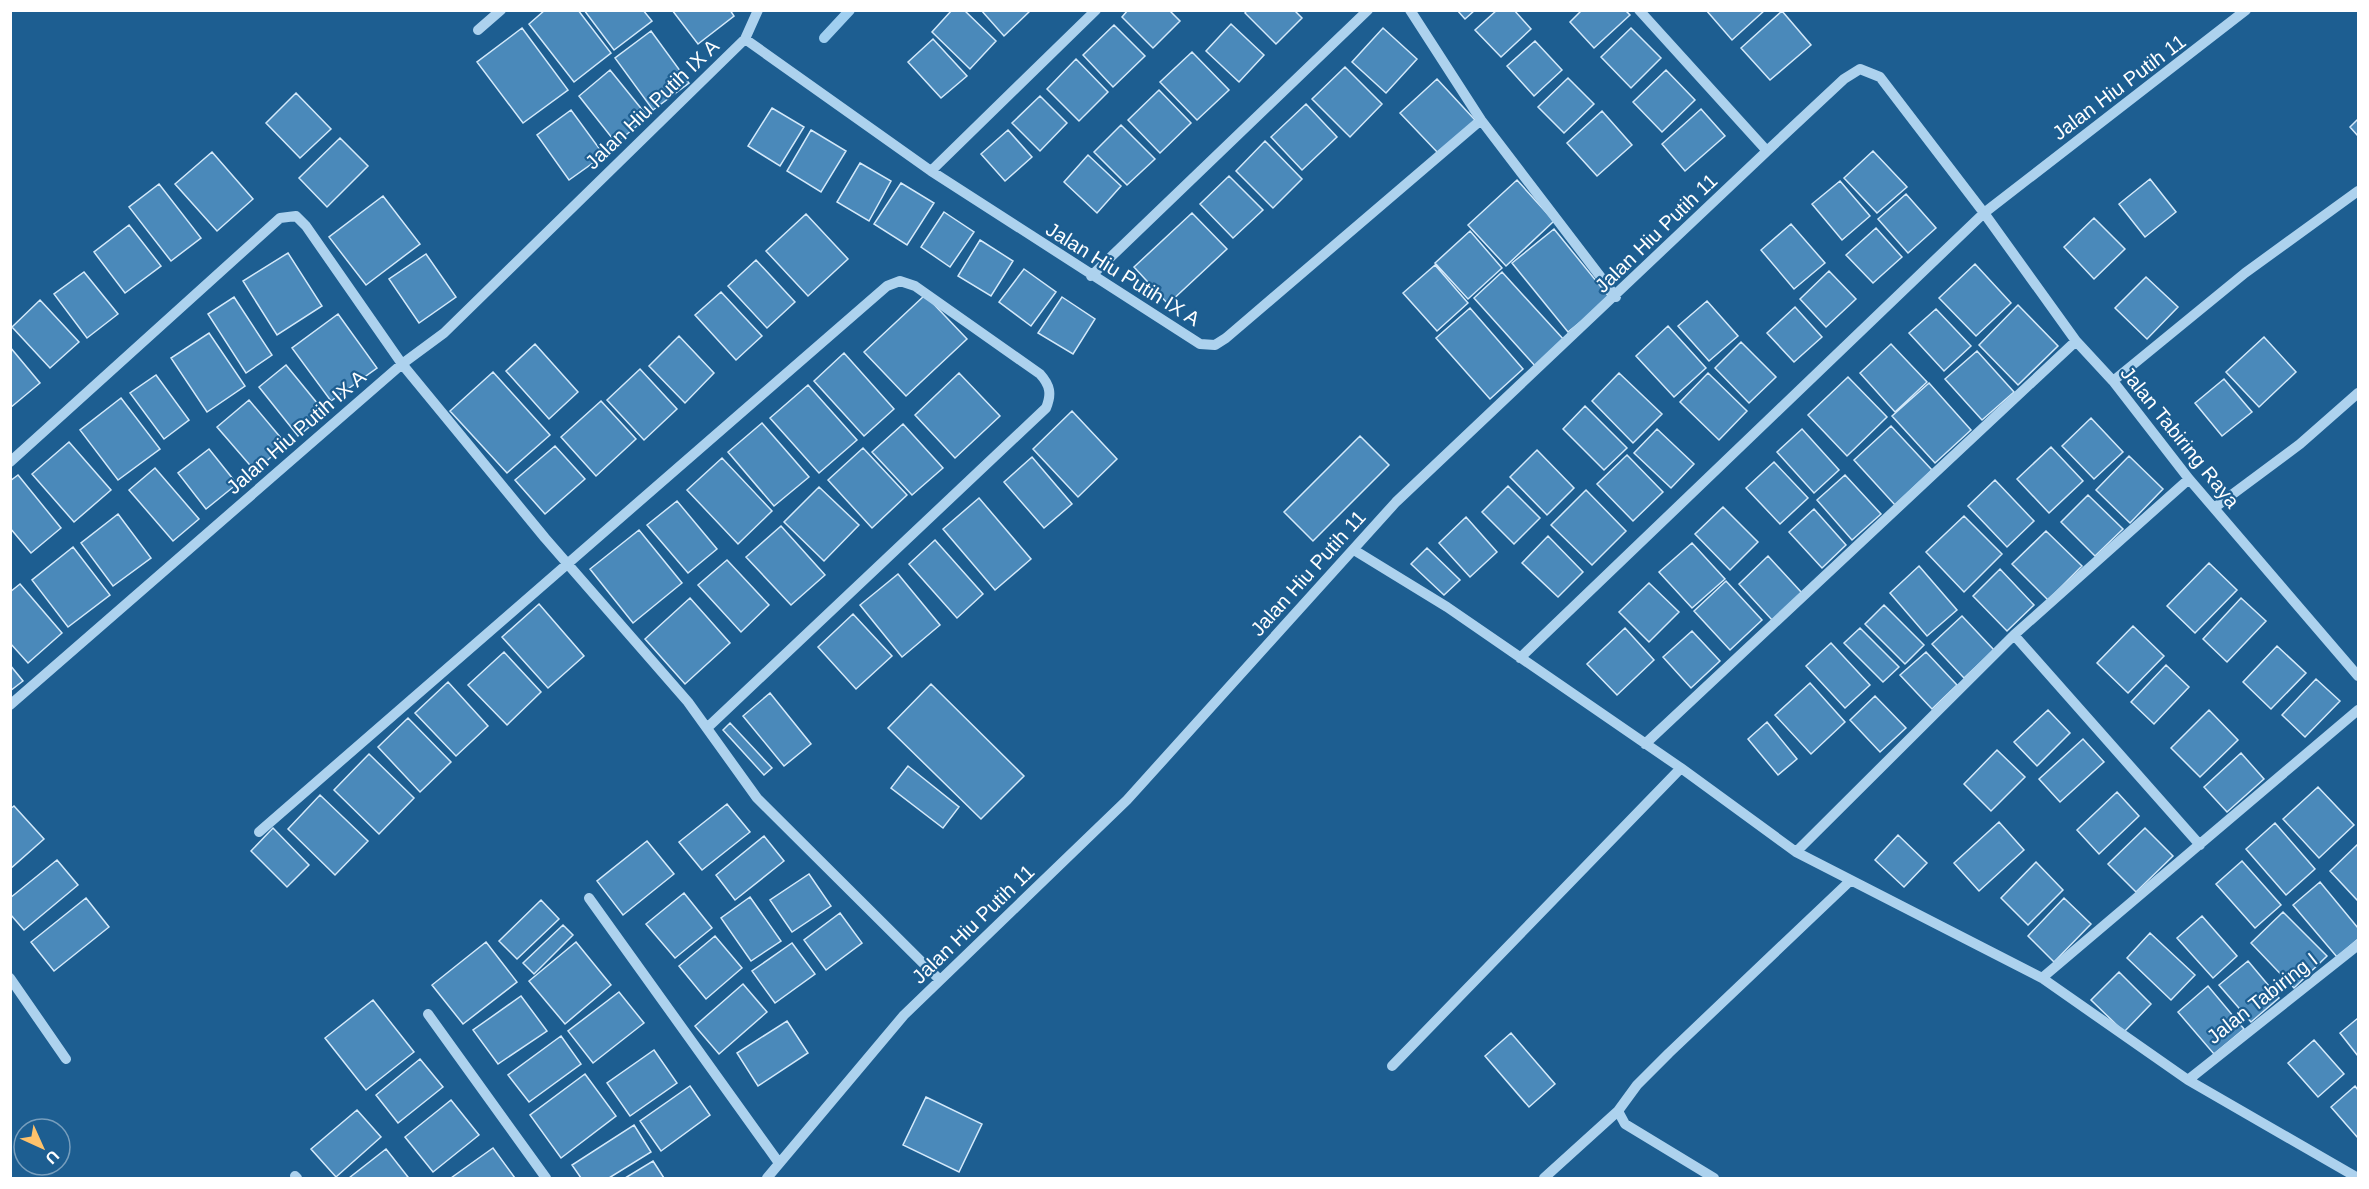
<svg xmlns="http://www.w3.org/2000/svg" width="2369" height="1189" font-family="Helvetica,sans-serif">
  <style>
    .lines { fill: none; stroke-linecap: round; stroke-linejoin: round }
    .stream { stroke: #a0cff0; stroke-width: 10 }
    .building { fill: #4a89ba; stroke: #d3e9fa; stroke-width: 1.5 }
    .minor { stroke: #add2ee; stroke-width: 10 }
    .labels { text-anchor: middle; stroke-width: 4.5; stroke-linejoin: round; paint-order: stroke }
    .street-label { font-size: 20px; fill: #fff; stroke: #1d5e91 }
  </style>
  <rect width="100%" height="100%" fill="#1d5e91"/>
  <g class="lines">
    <path class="stream" d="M824,38L850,10"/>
  </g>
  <path class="building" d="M545,10H578L611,53L574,82L529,24Z
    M584,10H643L652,21L614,50Z
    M672,10H730L734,16L698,44Z
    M952,10H964L996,41L970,69L932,32Z
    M981,10H1031L1004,36Z
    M1128,10H1169L1180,21L1153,48L1122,17Z
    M1247,10H1294L1302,18L1276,44L1245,13Z
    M1457,10H1475L1465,19Z
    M1497,10H1514L1531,29L1501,57L1475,30Z
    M1582,10H1625L1630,15L1594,48L1570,22Z
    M1706,10H1765L1732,40Z
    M1782,11L1811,45L1770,80L1741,48Z
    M1231,24L1264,55L1239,82L1206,51Z
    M1114,25L1145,56L1113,87L1083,55Z
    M522,28L568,90L523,123L477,62Z
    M1383,28L1417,59L1386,93L1352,62Z
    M1631,28L1661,58L1631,88L1601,57Z
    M651,31L689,83L653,110L615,58Z
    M933,39L967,76L941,98L908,62Z
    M1535,41L1562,70L1534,96L1507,66Z
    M1192,52L1229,90L1197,120L1160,82Z
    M1076,59L1108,92L1079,121L1047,89Z
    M1345,67L1382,104L1350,137L1312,99Z
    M610,70L648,117L616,143L579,96Z
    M1666,70L1695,100L1662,132L1633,102Z
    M1568,78L1594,104L1564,133L1538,107Z
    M1437,79L1475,120L1439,154L1400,113Z
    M1159,90L1191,123L1160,153L1128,120Z
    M296,93L331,129L300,158L266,123Z
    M1040,96L1067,123L1040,151L1012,123Z
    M1306,104L1337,137L1302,170L1271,137Z
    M772,108L804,127L780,166L748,146Z
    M1701,109L1725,136L1685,171L1662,144Z
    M571,110L604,155L569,180L537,135Z
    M1602,111L1632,145L1597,176L1567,143Z
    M2358,119V136L2350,127Z
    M1121,125L1155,159L1127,185L1094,152Z
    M811,130L846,151L821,192L787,171Z
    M1008,130L1032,157L1005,181L981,154Z
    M340,138L368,166L327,207L299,178Z
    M1265,141L1302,179L1273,208L1236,171Z
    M1873,151L1907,187L1877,213L1844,178Z
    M212,152L253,199L217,231L175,184Z
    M1088,155L1121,186L1097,213L1064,182Z
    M860,163L891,181L869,221L837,202Z
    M1229,176L1263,210L1233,238L1200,204Z
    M2150,179L2176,212L2145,237L2119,204Z
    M1517,180L1554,221L1506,266L1468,225Z
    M1840,181L1870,216L1842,240L1812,204Z
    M901,183L934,203L907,245L874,224Z
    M159,184L201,238L171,261L129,207Z
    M1906,194L1936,228L1908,253L1878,219Z
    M383,196L420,244L366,285L329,237Z
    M944,212L974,232L950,267L921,247Z
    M1192,213L1227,249L1168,304L1134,267Z
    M806,214L848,259L808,296L766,251Z
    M2094,218L2125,249L2094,279L2064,247Z
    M1791,224L1825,263L1794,289L1761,250Z
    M129,225L161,266L125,293L94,252Z
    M1876,228L1902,257L1873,283L1846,255Z
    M1554,229L1610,298L1568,332L1512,263Z
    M1470,231L1502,268L1468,299L1435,263Z
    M980,240L1013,261L991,296L958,276Z
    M288,253L322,306L277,335L243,281Z
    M426,254L456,297L419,323L389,279Z
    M756,260L795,302L767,328L728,286Z
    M1975,264L2011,303L1976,336L1939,298Z
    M1435,265L1468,303L1437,331L1403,293Z
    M1024,269L1056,292L1031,326L999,302Z
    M1829,271L1856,299L1826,327L1800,299Z
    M84,272L118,314L87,338L54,294Z
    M1502,272L1565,341L1536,367L1474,298Z
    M2146,277L2178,307L2147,339L2115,308Z
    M721,292L762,336L736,360L695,315Z
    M925,295L967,339L906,396L864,352Z
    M234,297L272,355L246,373L208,314Z
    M1062,297L1095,319L1073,354L1038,333Z
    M40,300L79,342L50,368L12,327Z
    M1707,301L1738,336L1709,361L1678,326Z
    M2018,305L2058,346L2018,385L1979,345Z
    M1795,307L1822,337L1794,362L1767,333Z
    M1470,308L1523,369L1490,399L1436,338Z
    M1936,309L1971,346L1944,371L1909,333Z
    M338,314L377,368L331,401L292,348Z
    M1668,326L1706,368L1674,397L1636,356Z
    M209,333L245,386L207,412L171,358Z
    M679,336L714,373L685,403L649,366Z
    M2264,337L2296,372L2259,407L2226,372Z
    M1741,342L1776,377L1749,403L1715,368Z
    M535,344L578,392L549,419L506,371Z
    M1891,344L1927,382L1895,412L1860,373Z
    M10,347L40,383L10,408Z
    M1977,351L2014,392L1982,420L1945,379Z
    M844,353L894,409L864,436L814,381Z
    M286,365L326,414L298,436L259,387Z
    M640,369L677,409L644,440L607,400Z
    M493,372L550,435L507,473L450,411Z
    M959,373L1000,416L955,458L915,415Z
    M1619,373L1662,414L1633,443L1592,401Z
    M1708,373L1747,411L1719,440L1680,402Z
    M156,375L189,420L164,439L130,393Z
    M1848,377L1887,417L1847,456L1808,415Z
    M2224,379L2252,412L2222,436L2195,403Z
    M1929,383L1971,430L1935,463L1892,416Z
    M808,385L857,440L819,473L770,418Z
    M121,398L160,449L118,480L80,430Z
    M249,400L286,444L255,471L217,427Z
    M601,401L636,439L596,476L561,437Z
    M1585,406L1627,448L1604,470L1563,429Z
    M1072,411L1117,459L1078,497L1033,449Z
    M2091,418L2123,452L2094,479L2062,446Z
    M762,423L809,477L774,506L728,452Z
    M903,424L943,468L912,495L872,452Z
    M1891,426L1932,470L1895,505L1854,460Z
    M1657,429L1694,464L1671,488L1634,453Z
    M1802,429L1839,470L1814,493L1777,452Z
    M1360,436L1389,465L1313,541L1284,512Z
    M69,442L111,490L74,522L32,474Z
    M555,446L585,479L545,514L515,480Z
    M2051,447L2083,481L2049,513L2017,479Z
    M863,448L907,495L872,528L828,480Z
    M209,449L237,484L206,509L178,473Z
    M1537,450L1574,488L1547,515L1510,477Z
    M1627,455L1663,492L1633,521L1597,484Z
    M2129,456L2163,489L2130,523L2096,490Z
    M1032,457L1072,504L1044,528L1004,482Z
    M722,458L772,511L738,544L687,490Z
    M1774,462L1808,498L1780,524L1746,488Z
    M155,468L199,519L173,541L129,490Z
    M18,475L61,528L31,553L10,528V481Z
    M1845,475L1881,514L1852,540L1817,500Z
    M1995,480L2034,521L2007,547L1968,506Z
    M1508,486L1540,518L1514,544L1482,512Z
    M819,487L859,525L824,561L784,522Z
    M1586,490L1626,531L1592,565L1551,525Z
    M2088,495L2123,529L2095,556L2061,522Z
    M979,498L1031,559L995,590L943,529Z
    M677,501L717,549L688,573L647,525Z
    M1723,507L1758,542L1730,570L1695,534Z
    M1814,509L1846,545L1822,568L1789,532Z
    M118,514L151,558L113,586L81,543Z
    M1964,516L2002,554L1964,592L1926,552Z
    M1466,517L1497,552L1470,577L1439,543Z
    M781,526L825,575L791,605L746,557Z
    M639,530L682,583L633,623L590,569Z
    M2046,531L2082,566L2048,600L2012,564Z
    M1548,536L1583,572L1558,597L1522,563Z
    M935,540L983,594L957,618L909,564Z
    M1692,543L1725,579L1692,608L1659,572Z
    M73,547L110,595L68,627L32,580Z
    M1427,548L1460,580L1444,595L1411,564Z
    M1768,556L1802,593L1773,621L1739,584Z
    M727,560L769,605L741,632L698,585Z
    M2209,563L2237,590L2195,633L2167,606Z
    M1919,566L1957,610L1927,636L1890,593Z
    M2000,569L2034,605L2007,631L1973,596Z
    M898,574L940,625L902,657L860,605Z
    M1726,581L1762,620L1730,650L1694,611Z
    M1649,583L1679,612L1649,642L1619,612Z
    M20,584L62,633L28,663L10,643V592Z
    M690,598L730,643L685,684L645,639Z
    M2241,598L2266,621L2227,662L2203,639Z
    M539,604L584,656L548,688L502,637Z
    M1884,605L1924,645L1905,664L1865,624Z
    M853,614L892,656L856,689L818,647Z
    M1962,616L1994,650L1964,678L1932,644Z
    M2133,626L2164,656L2128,693L2097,663Z
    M1625,628L1654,660L1617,695L1587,664Z
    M1860,628L1899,667L1883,682L1844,643Z
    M1692,631L1720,661L1691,688L1663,657Z
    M1831,643L1870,685L1845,708L1806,666Z
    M2277,646L2306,673L2271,709L2243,682Z
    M504,652L541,692L507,725L468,685Z
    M1926,652L1957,685L1932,709L1900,675Z
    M10,665L23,681L10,691Z
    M2166,665L2189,687L2154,724L2131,702Z
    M2316,679L2340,701L2305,737L2282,715Z
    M448,682L488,726L456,756L415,713Z
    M1810,683L1845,722L1811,754L1775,715Z
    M931,684L1024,776L981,819L888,728Z
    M770,693L811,744L784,766L743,716Z
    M1875,696L1906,728L1880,752L1850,720Z
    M2048,710L2070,733L2037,766L2014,742Z
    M2209,710L2238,740L2200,777L2171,748Z
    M408,718L451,762L420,792L378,747Z
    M1767,722L1797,759L1778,775L1748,739Z
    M730,723L772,768L764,775L723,730Z
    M2083,739L2104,762L2060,802L2039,779Z
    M1997,750L2025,777L1991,811L1964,784Z
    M2241,753L2264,779L2227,812L2204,787Z
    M369,754L414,798L379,834L334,790Z
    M908,766L959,807L943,828L891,788Z
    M2318,787L2354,825L2319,858L2283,819Z
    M2117,792L2139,816L2099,854L2077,830Z
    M320,795L368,841L335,875L288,829Z
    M727,804L750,832L702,870L679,842Z
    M14,806L44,839L10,869V809Z
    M1999,822L2024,850L1979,891L1954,863Z
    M2275,823L2315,869L2286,895L2246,849Z
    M273,828L309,865L287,887L251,851Z
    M2145,828L2173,856L2136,892L2108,864Z
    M1898,835L1927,863L1904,887L1875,860Z
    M764,836L784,861L735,900L716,875Z
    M647,841L674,874L623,915L597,881Z
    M2358,844V901L2330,871Z
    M57,860L78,885L24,930L10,914V898Z
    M2242,861L2281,905L2255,928L2216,884Z
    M2036,862L2063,890L2028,925L2001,898Z
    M809,874L831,906L792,932L770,900Z
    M2320,882L2358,928V939L2337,957L2293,905Z
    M684,893L712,928L675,958L646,924Z
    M750,897L781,941L751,961L721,918Z
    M86,898L109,927L54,971L31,942Z
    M2064,898L2091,924L2054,962L2028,936Z
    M541,900L559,919L517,959L499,941Z
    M2283,912L2327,956L2294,988L2251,943Z
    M840,913L862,943L826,970L804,940Z
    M2202,916L2237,956L2213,978L2177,938Z
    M563,925L573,935L534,974L523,963Z
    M2150,933L2195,975L2171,1000L2127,958Z
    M715,936L742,968L706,999L679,966Z
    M486,942L517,982L463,1024L432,985Z
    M576,942L611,985L565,1024L529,981Z
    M792,943L815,974L775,1003L752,971Z
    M2248,961L2279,998L2251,1022L2219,985Z
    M2119,972L2151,1004L2124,1032L2091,1000Z
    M743,984L767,1012L719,1054L695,1026Z
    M2208,986L2244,1029L2214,1054L2178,1012Z
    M619,992L644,1023L593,1063L568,1031Z
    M521,996L547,1031L498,1064L473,1030Z
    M373,1000L414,1052L366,1090L325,1038Z
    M2358,1018V1056L2340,1033Z
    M787,1021L808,1053L758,1086L737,1053Z
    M1511,1033L1555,1084L1529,1107L1485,1056Z
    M561,1036L581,1064L529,1102L508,1075Z
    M2314,1040L2344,1074L2318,1097L2288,1063Z
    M654,1050L677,1083L630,1116L607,1083Z
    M420,1059L443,1087L398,1123L376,1095Z
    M585,1074L616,1116L561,1158L530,1115Z
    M690,1086L710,1115L661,1151L640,1121Z
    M2355,1086L2358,1090V1138L2331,1107Z
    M926,1097L982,1124L959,1172L903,1145Z
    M451,1100L479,1135L433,1172L405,1137Z
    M357,1110L381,1137L336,1177L311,1149Z
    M634,1125L651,1152L609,1178H581L572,1165Z
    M493,1148L515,1178H451Z
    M386,1149L408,1177L406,1178H349Z
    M653,1161L664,1178H625Z"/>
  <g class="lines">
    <path class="minor" d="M1410,10L1481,120L1616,297
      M478,30L501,10
      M745,39L758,10
      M1767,151L1844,79L1860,69L1880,77L1984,213L2076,341L2113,381L2189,479L2358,676
      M931,171L1096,10
      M1091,276L1368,10
      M2113,381L2245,273L2358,191
      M10,462L280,218L296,216L306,226L402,364L545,538L688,702L757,798L940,980
      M2214,508L2300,444L2358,393
      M1354,550L1447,607L1681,768L1796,852L2042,978L2188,1080L2358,1178
      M2014,635L2200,845
      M1520,658L1984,213L2246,10
      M10,705L402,364L444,333L745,39L931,171L1200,344L1215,345L1226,338L1481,120
      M1645,744L2076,341
      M259,832L887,286L900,281L915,286L1040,374C1050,385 1052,394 1046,408L707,728
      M1796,852L2014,635L2189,479
      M589,898L779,1163
      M10,978L66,1059
      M2042,978L2358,710
      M428,1014L546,1178
      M1392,1066L1681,768
      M2188,1080L2358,945
      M295,1176L297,1178
      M767,1178L904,1015L1127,800L1396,502L1767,151L1639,10
      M1544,1178L1618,1111
      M1714,1178L1625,1124L1618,1111L1637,1085L1669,1053L1850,881"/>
  </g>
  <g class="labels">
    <g class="street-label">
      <text transform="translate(2119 87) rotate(-37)" y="7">Jalan Hiu Putih 11</text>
      <text transform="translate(652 104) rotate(-44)" y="7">Jalan Hiu Putih IX A</text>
      <text transform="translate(1656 233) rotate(-44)" y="7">Jalan Hiu Putih 11</text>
      <text transform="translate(1123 274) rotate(32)" y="7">Jalan Hiu Putih IX A</text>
      <text transform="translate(296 432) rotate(-41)" y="7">Jalan Hiu Putih IX A</text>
      <text transform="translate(2180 437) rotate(51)" y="7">Jalan Tabiring Raya</text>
      <text transform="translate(1308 573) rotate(-48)" y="7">Jalan Hiu Putih 11</text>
      <text transform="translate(973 924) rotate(-44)" y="7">Jalan Hiu Putih 11</text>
      <text transform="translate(2262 998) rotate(-38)" y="7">Jalan Tabiring I</text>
    </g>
  </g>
  <rect width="2369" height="1189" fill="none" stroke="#ffffff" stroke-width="24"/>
  <g transform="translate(42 1147) rotate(135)"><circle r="28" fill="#1d5e91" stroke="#779ebd" stroke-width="1.5"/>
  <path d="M0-4.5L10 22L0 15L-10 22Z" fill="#fec26b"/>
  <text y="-9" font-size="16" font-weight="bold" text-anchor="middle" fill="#ffffff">U</text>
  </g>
</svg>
